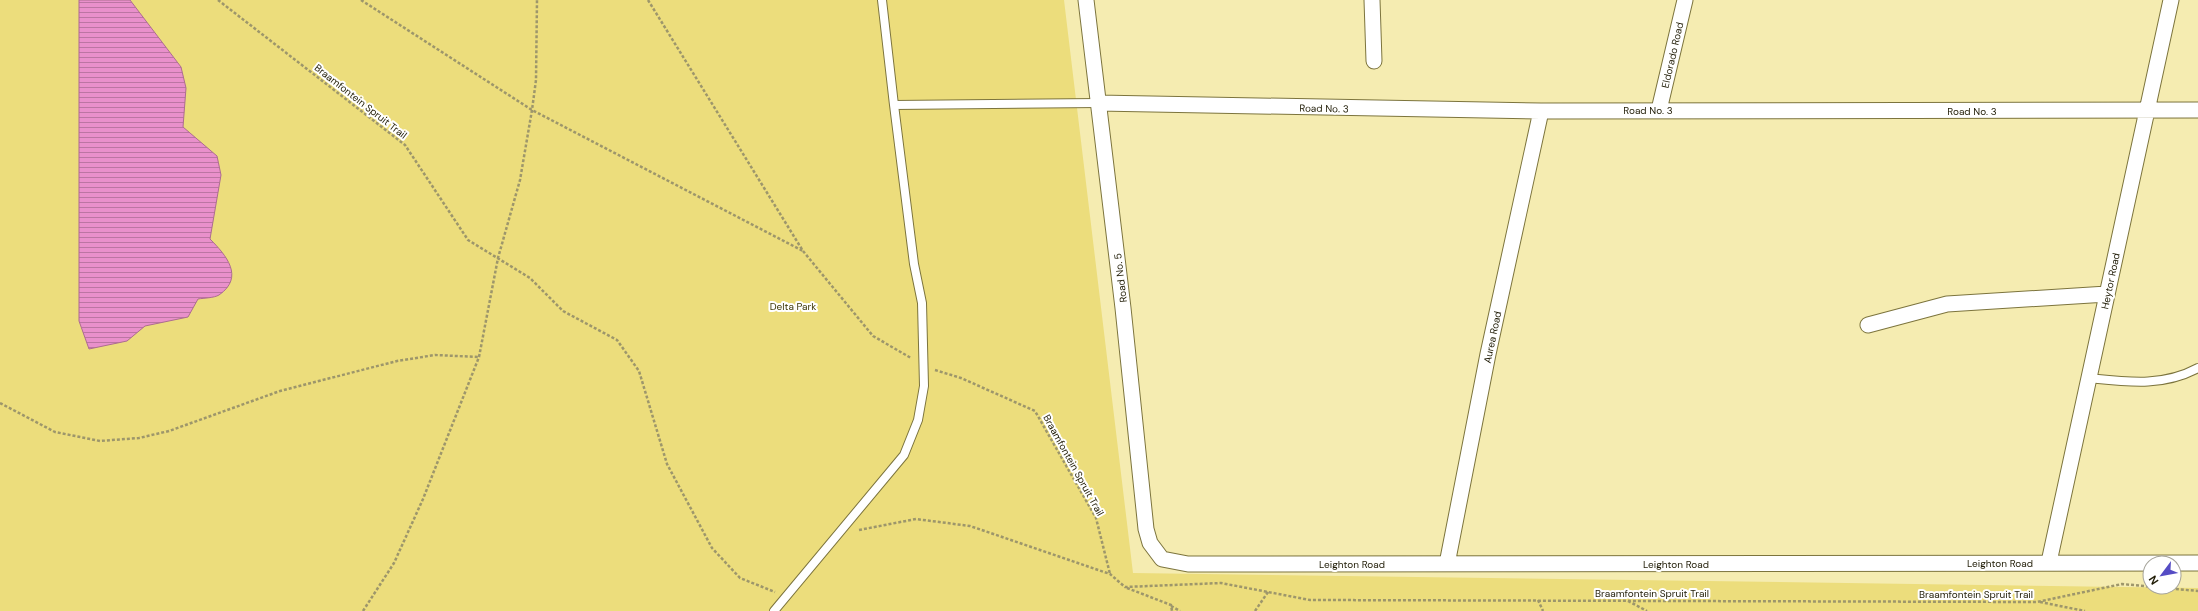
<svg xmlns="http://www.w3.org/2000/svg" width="2198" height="611" font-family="'DM Sans',sans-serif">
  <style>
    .park { fill: #ecdd7c }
    .water { fill: url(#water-rules); stroke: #ad6d90 }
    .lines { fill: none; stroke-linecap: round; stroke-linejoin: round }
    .lane-casing { stroke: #7c743d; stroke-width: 10 }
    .street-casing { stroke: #7c743d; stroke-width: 17 }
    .path { stroke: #9d966b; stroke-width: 2.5; stroke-dasharray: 3 2; stroke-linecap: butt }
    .lane { stroke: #fff; stroke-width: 8 }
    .street { stroke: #fff; stroke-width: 15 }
    .labels { text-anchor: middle; stroke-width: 4; stroke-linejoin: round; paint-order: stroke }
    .street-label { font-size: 10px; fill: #201c06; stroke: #fff }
    .park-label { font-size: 10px; fill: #3c3606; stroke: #fff }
  </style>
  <defs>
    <pattern id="water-rules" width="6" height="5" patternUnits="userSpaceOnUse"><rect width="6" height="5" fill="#e990cb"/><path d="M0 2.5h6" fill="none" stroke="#bc75a3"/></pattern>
  </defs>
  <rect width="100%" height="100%" fill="#f5ecb1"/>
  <path class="park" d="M0,0H1064L1133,573L2198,588V611H0Z"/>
  <path class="water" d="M79,0H130L181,67L186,88L183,127L217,156L221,175L210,239C226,255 245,277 219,295C214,298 204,298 198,299L188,317L145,326L127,341L89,349L79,321Z"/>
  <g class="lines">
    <g class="lane-casing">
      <path id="lane" d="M882,0L894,105
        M2089,378C2128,382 2163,387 2198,368
        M774,611L904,455L918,420L924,386L922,303L914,264L894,105L1098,103"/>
    </g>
    <g class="street-casing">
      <path id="street" d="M1086,0L1123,308L1146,529L1150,543L1162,559L1188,564L2198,563
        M1372,0L1374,61
        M1098,103L1541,111L2198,110
        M1659,110L1685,0
        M1868,325L1947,304L2107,294
        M2049,562L2171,0
        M1447,564L1488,354L1541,111"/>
    </g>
    <path class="path" d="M218,0L405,145L468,240L530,278L563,311L617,340L639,371L667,464L712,548L740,578L775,592
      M361,0L532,110L803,251
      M648,0L803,251L873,336L911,358
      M935,370L961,378L1035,411L1096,518L1110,574
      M0,403L55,432L100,441L139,438L169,431L280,391L397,361L435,355L479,357
      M859,530L916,519L970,526L1110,574L1125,587L1221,583L1310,600L2037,602L2122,584L2198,591
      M1127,588L1171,605L1172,611
      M1538,600L1543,611
      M1628,601L1647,611
      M2040,602L2085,611
      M1171,606L1180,611
      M363,611L394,563L423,499L479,357L498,258L520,180L532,110L536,80L537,0
      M1255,611L1268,592"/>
    <use href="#lane" class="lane"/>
    <use href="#street" class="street"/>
  </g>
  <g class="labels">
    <g class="street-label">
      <text transform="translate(1672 55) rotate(-77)" y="4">Eldorado Road</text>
      <text transform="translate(361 101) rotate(38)" y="4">Braamfontein Spruit Trail</text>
      <text transform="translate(1324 108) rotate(1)" y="4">Road No. 3</text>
      <text x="1648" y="114">Road No. 3</text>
      <text x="1972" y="115">Road No. 3</text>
      <text transform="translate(1120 278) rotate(-97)" y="4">Road No. 5</text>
      <text transform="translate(2110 281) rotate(-78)" y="4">Heytor Road</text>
      <text transform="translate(1492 337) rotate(-78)" y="4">Aurea Road</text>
      <text transform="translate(1074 465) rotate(61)" y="4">Braamfontein Spruit Trail</text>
      <text x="2000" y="567">Leighton Road</text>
      <text x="1352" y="568">Leighton Road</text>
      <text x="1676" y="568">Leighton Road</text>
      <text x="1652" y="597">Braamfontein Spruit Trail</text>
      <text x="1976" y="598">Braamfontein Spruit Trail</text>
    </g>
    <g class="park-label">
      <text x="793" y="310">Delta Park</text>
    </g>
  </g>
  <g transform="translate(2162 575) rotate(238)"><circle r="19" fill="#ffffff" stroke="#a6a49b"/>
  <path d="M0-3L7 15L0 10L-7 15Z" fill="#554cc4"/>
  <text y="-6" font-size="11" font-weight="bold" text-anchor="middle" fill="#201c06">N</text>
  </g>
</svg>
